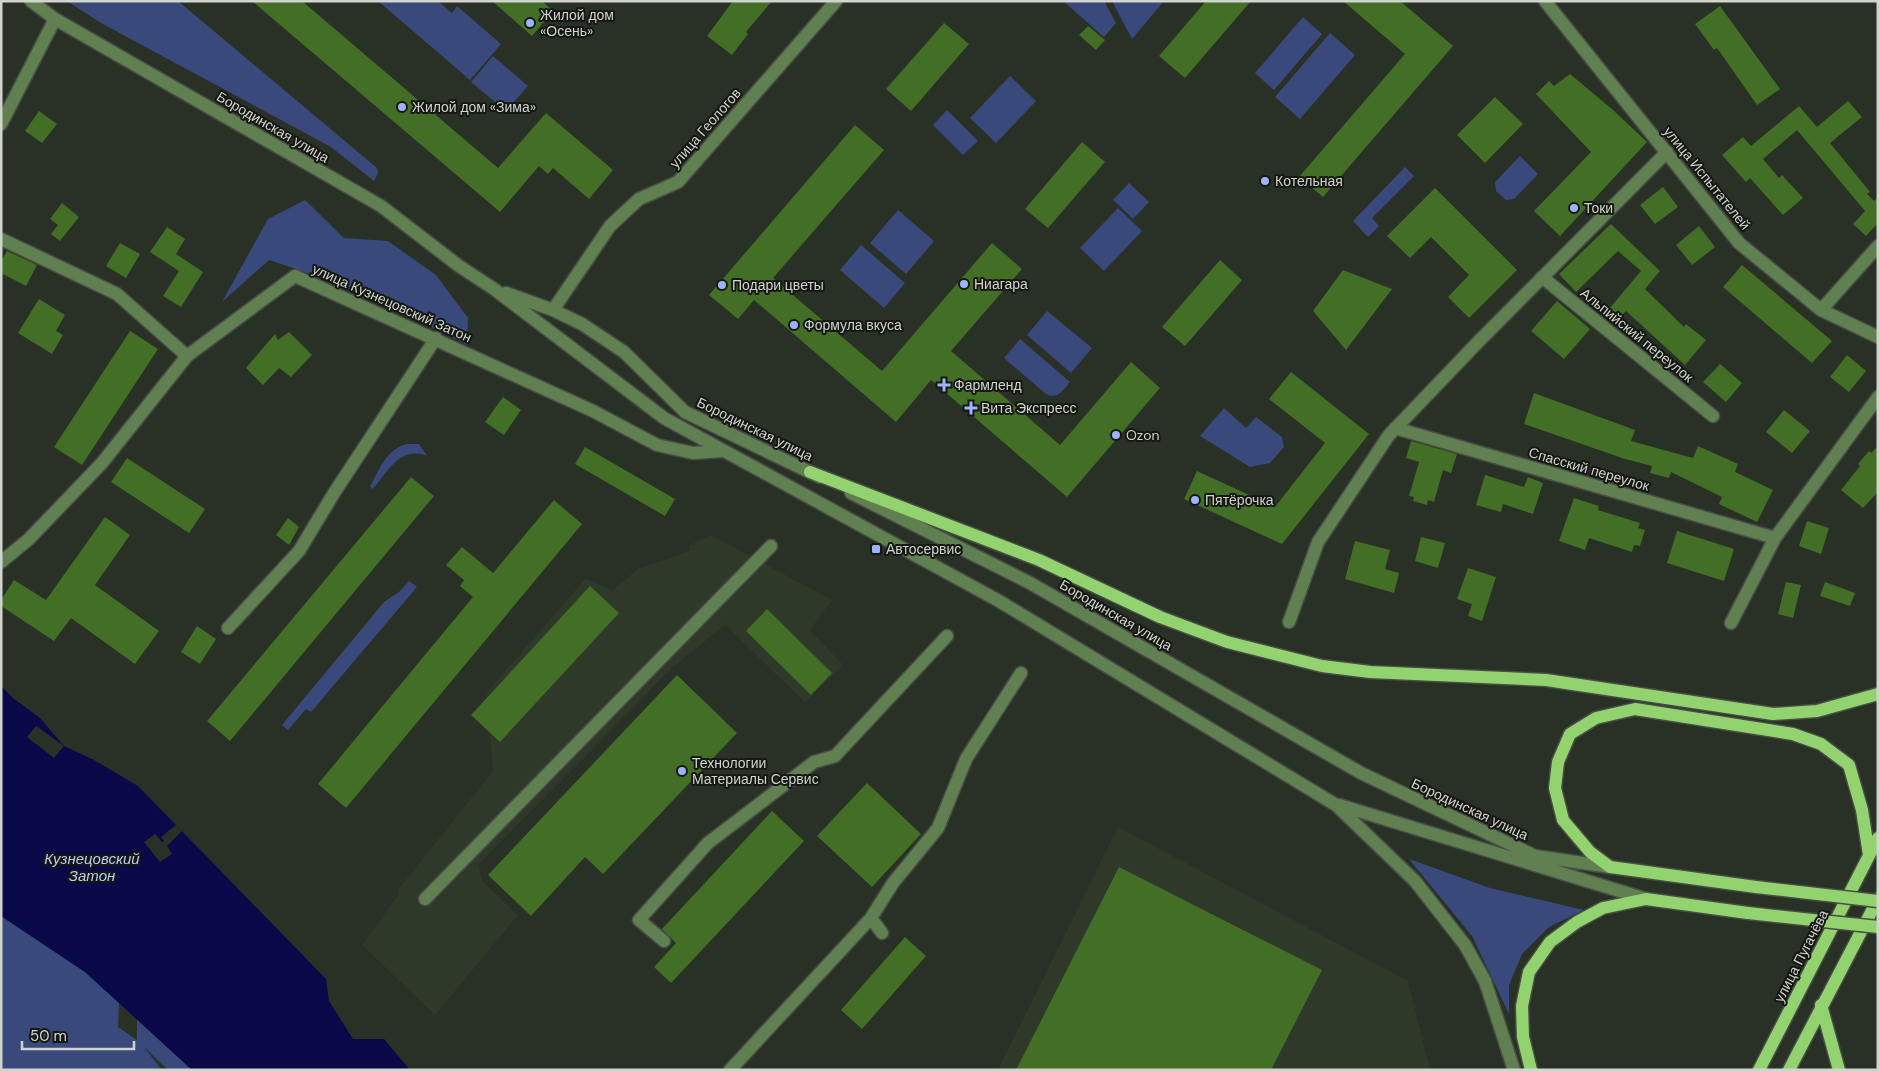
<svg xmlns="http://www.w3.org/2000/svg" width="1879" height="1071" font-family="'DM Sans',sans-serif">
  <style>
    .built { fill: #2f392a }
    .green { fill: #3a497c }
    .water { fill: #09094a }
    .pier { fill: #293026 }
    .building { fill: #426e26 }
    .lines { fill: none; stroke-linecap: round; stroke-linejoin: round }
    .minor-casing { stroke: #474e44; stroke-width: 15 }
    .major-casing { stroke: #474e44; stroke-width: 15 }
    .minor { stroke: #618051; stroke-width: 12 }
    .major { stroke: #93d36f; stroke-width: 12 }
    .major-bridge-casing { stroke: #474e44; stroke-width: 15; stroke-linecap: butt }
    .major-bridge { stroke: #93d36f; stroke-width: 12 }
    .poi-dot { fill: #9db4fd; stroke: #141712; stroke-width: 2 }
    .labels { text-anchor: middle; stroke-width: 4; stroke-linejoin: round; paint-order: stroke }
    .poi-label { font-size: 14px; fill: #d0d4cd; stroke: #141712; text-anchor: start }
    .street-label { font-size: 14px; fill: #d0d4cd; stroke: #141712 }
    .water-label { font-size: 15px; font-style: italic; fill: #bdcaf2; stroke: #141712 }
  </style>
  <rect width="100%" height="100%" fill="#293026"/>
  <path class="built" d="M711,535L832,600L810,630L843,665L805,702L725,625L673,667L478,865L483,882L518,915L435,1015L362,945L399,894L397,891L493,771L487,692L586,578L612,591L638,569L690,551L689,546Z
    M1118,827L1408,981L1430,1070H998Z"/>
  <path class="green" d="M67,1H178L377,168L378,173L374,181L331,147L101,23Z
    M378,1H438L452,13L457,6L501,44L470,80Z
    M1063,1H1104L1116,23L1104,37Z
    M1112,1H1164L1132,39Z
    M1303,17L1322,34L1274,90L1255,73Z
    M1330,33L1355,55L1300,119L1275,97Z
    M493,56L528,86L506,111L471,82Z
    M1010,76L1036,101L996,143L970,118Z
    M947,110L978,141L963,155L933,125Z
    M1520,156L1538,174L1514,199L1506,200L1496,191L1495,182Z
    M1405,167L1414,176L1372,218L1379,226L1368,237L1353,221Z
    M1129,183L1149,202L1133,219L1113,200Z
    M305,200L344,238L388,241L436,275L468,318L467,345L359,290L269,260L222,302L268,219Z
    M1118,208L1142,231L1104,271L1080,248Z
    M898,210L934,241L906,274L870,243Z
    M861,245L905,283L884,308L840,270Z
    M1047,311L1092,348L1071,373L1027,335Z
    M1020,339L1070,382C1063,390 1058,400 1046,394L1004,358Z
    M1224,408L1246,428L1256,417L1282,437L1284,447L1270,463L1250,467L1200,436Z
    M407,444H419L427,456C401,445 387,472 373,489L370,487C380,469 385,450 407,444Z
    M409,581L417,587L311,712L306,709L288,730L282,725L384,602L399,592Z
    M1409,859L1490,888L1584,910L1549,927L1522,954L1509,985V1014L1472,936Z
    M1,916L85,972L119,1003L118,1027L137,1040V1019L192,1070H168L143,1046L162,1070H1Z"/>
  <path class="water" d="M1,686L13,698L40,718L64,746L94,760L138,786L326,979L329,1001L353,1039H384L410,1070H192L85,972L1,916Z"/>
  <path class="pier" d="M36,726L64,746L54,758L27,737Z
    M176,825L182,831L167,846L172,854L160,862L144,842L155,834L162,842L164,841L161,837Z"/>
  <path class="building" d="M252,1H302L498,168L546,113L613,170L589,199L553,168L548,174L539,166L500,212Z
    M492,1H542L553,11L532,36Z
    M733,1H772L746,32L748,34L732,55L707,36Z
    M1206,1H1251L1185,78L1159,56Z
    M1343,1H1400L1453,46L1323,197L1299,177L1405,54Z
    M1720,6L1780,89L1757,105L1717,48L1714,50L1695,24Z
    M944,23L969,44L911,111L886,89Z
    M1088,26L1105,40L1096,50L1079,35Z
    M1570,74L1613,110L1647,142L1560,236L1534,211L1591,152L1536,94L1549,81L1554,86Z
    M1495,97L1523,124L1485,163L1457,135Z
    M1848,101L1862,117L1830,143L1870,192L1867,194L1874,201L1878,197V227L1876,225L1866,236L1853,224L1865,211L1797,130L1763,159L1779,178L1782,175L1803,198L1783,215L1750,178L1746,182L1722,155L1743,137L1751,146L1799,106L1817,127Z
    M39,111L57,124L42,143L25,131Z
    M855,125L884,150L773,278L882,371L992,243L1022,269L951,351L1060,445L1131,362L1160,388L1067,497L931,380L896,422L754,300L738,319L709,295Z
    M1082,142L1105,162L1048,228L1025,209Z
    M1663,187L1678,207L1655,224L1640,205Z
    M1435,188L1517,270L1469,318L1448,297L1469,275L1431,237L1410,258L1387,236Z
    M62,203L79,217L60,241L51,234L58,225L50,219Z
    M1611,224L1660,271L1645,289L1684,327L1686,324L1706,340L1685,365L1626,311L1620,318L1609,309L1641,271L1618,251L1576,292L1559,274Z
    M1699,226L1715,247L1692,265L1676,245Z
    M167,227L185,239L176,254L203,272L181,307L163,296L179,271L150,252Z
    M120,243L140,254L126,278L106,266Z
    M7,251L37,265L26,286L1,273V262Z
    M1220,260L1242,280L1185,346L1162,327Z
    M1742,265L1832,341L1812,363L1723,287Z
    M1343,270L1392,289L1346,350L1313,311Z
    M39,299L65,315L56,331L63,335L52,354L18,333Z
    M1557,301L1590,329L1564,359L1531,331Z
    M130,331L158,349L82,465L54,447Z
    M289,332L312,355L291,377L279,368L263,385L246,368L275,334L278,340Z
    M1847,355L1866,371L1849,392L1830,377Z
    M1720,364L1742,383L1726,402L1703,382Z
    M1291,372L1369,434L1282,544L1184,499L1197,471L1275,507L1325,443L1269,399Z
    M1534,393L1635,430L1631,441L1693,458L1698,446L1738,464L1735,472L1773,490L1757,522L1719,504L1722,497L1671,472L1669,478L1650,473L1652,466L1625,459L1524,424Z
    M503,397L521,410L504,435L485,422Z
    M1784,410L1810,431L1792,453L1766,432Z
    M1411,441L1457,454L1451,473L1443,470L1434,502L1428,500L1427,505L1413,501L1414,497L1409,496L1419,462L1406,458Z
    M1878,446V492L1863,508L1841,490L1860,466L1858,464L1869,451L1871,453Z
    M585,447L675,499L665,516L575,464Z
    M127,458L205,509L189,533L111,482Z
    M1485,475L1524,487L1528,477L1543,483L1533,514L1503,504L1501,512L1476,505Z
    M411,477L434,496L230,741L207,721Z
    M1574,498L1599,506L1598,510L1640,523L1638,528L1645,530L1640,546L1634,545L1632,552L1589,538L1585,550L1559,541Z
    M554,500L582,524L346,808L318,784L473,597L460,586L464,580L446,565L462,547L493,573Z
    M105,517L130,535L95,585L159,631L135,664L71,618L54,641L1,606V600L14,580L46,600Z
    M288,518L299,527L289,545L276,535Z
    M1807,521L1829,528L1821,554L1799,546Z
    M1677,531L1734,549L1724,581L1667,563Z
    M1421,537L1445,543L1438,568L1415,561Z
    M1355,541L1390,550L1385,569L1399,573L1394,593L1345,579Z
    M1468,568L1496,577L1482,621L1468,616L1472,604L1457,599Z
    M1786,582L1801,585L1793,618L1778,614Z
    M1825,582L1855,593L1850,606L1820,596Z
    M590,586L619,613L500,742L471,715Z
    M767,609L832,673L811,695L746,631Z
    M197,626L216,639L200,664L181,652Z
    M677,675L737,733L603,874L585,857L531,916L488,875Z
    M867,783L921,834L872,887L817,836Z
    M772,811L804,841L671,983L654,967L676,943L662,929Z
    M1119,867L1322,970L1271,1070H1016Z
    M905,937L926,956L862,1029L841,1010Z"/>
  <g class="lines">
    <g class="minor-casing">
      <path id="minor" d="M31,1L55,19L381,206L459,266L494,289L664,418L999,601L1336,805L1415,881L1465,945L1485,981L1514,1070
        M1545,1L1739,243L1821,310L1878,337
        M1,124L55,19
        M1,239L117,294L187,356L295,276L593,411L657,445L693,453L722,451
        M1542,277L1713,416
        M506,293L553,310L582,324L624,352L685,412L820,477
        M553,310L610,226L639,199L678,182L836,1
        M1821,310L1878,246
        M1395,428L1775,538
        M851,493L1030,583L1361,773L1535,856L1610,867
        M1,562L29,539L102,463L187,356
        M1289,622L1318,542L1389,435L1479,341L1667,152
        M1731,623L1775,538L1878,397
        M228,628L299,551L334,493L436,338
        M1339,805L1646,899
        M425,899L771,546
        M882,933L871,918L893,883L938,828L966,759L1021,673
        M664,941L639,920L708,843L814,762L835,756L947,636
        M730,1070L871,918"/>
    </g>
    <g class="major-casing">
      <path id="major" d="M810,472L1039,560L1160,617L1227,642L1322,666L1370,672L1546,680L1773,714L1817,711L1878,694
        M1756,887L1610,867L1590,852L1563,820L1555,788L1558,762L1570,734L1596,718L1635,709L1793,734L1821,744L1849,765L1862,810L1869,855
        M1821,1005L1839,1070
        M1531,1070L1523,1037L1522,1006L1529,972L1550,942L1577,922L1603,908L1646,899L1748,913
        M1759,1070L1878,838
        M1789,1070L1878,899"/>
    </g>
    <use href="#minor" class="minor"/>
    <use href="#major" class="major"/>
    <g class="major-bridge-casing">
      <path id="major-bridge" d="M1756,887L1878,901
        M1748,913L1878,927"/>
    </g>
    <use href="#major-bridge" class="major-bridge"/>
  </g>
  <g class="poi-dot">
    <circle cx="530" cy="23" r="5"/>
    <circle cx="402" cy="107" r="5"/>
    <circle cx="1265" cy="181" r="5"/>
    <circle cx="1574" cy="208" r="5"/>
    <circle cx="964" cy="284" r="5"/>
    <circle cx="722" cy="285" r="5"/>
    <circle cx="794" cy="325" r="5"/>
    <path d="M941.5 377.5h5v5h5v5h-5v5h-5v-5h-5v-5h5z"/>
    <path d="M968.5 400.5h5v5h5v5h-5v5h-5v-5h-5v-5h5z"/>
    <circle cx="1116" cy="435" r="5"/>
    <circle cx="1195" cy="500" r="5"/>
    <rect x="871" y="544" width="10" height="10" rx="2.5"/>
    <circle cx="682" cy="771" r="5"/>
  </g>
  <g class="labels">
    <g class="poi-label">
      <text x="540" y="20">Жилой дом<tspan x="540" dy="16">«Осень»</tspan></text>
      <text x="412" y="112">Жилой дом «Зима»</text>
      <text x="1275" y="186">Котельная</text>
      <text x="1584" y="213">Токи</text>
      <text x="974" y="289">Ниагара</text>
      <text x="732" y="290">Подари цветы</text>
      <text x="804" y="330">Формула вкуса</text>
      <text x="954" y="390">Фармленд</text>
      <text x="981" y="413">Вита Экспресс</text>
      <text x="1126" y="440">Ozon</text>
      <text x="1205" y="505">Пятёрочка</text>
      <text x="886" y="554">Автосервис</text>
      <text x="692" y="768">Технологии<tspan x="692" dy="16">Материалы Сервис</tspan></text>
    </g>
    <g class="street-label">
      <text transform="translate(273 127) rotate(30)" y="5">Бородинская улица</text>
      <text transform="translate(705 128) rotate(-49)" y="5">улица Геологов</text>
      <text transform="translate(1707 178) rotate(51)" y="5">улица Испытателей</text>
      <text transform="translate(392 303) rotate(24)" y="5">улица Кузнецовский Затон</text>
      <text transform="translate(1637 335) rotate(39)" y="5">Альпийский переулок</text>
      <text transform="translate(755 429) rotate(26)" y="5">Бородинская улица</text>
      <text transform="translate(1589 469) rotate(16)" y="5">Спасский переулок</text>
      <text transform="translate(1116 615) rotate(30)" y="5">Бородинская улица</text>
      <text transform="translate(1470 809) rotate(25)" y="5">Бородинская улица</text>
      <text transform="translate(1801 956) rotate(-63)" y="5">улица Пугачёва</text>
    </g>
    <g class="water-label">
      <text x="92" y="864">Кузнецовский<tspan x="92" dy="17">Затон</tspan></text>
    </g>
  </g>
  <rect width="1879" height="1071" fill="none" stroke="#d0d4cd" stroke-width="5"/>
  <path d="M22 1041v8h112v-8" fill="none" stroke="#d0d4cd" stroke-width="2.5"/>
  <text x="30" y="1041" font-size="15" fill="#d0d4cd" stroke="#141712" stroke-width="4" paint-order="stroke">50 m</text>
</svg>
